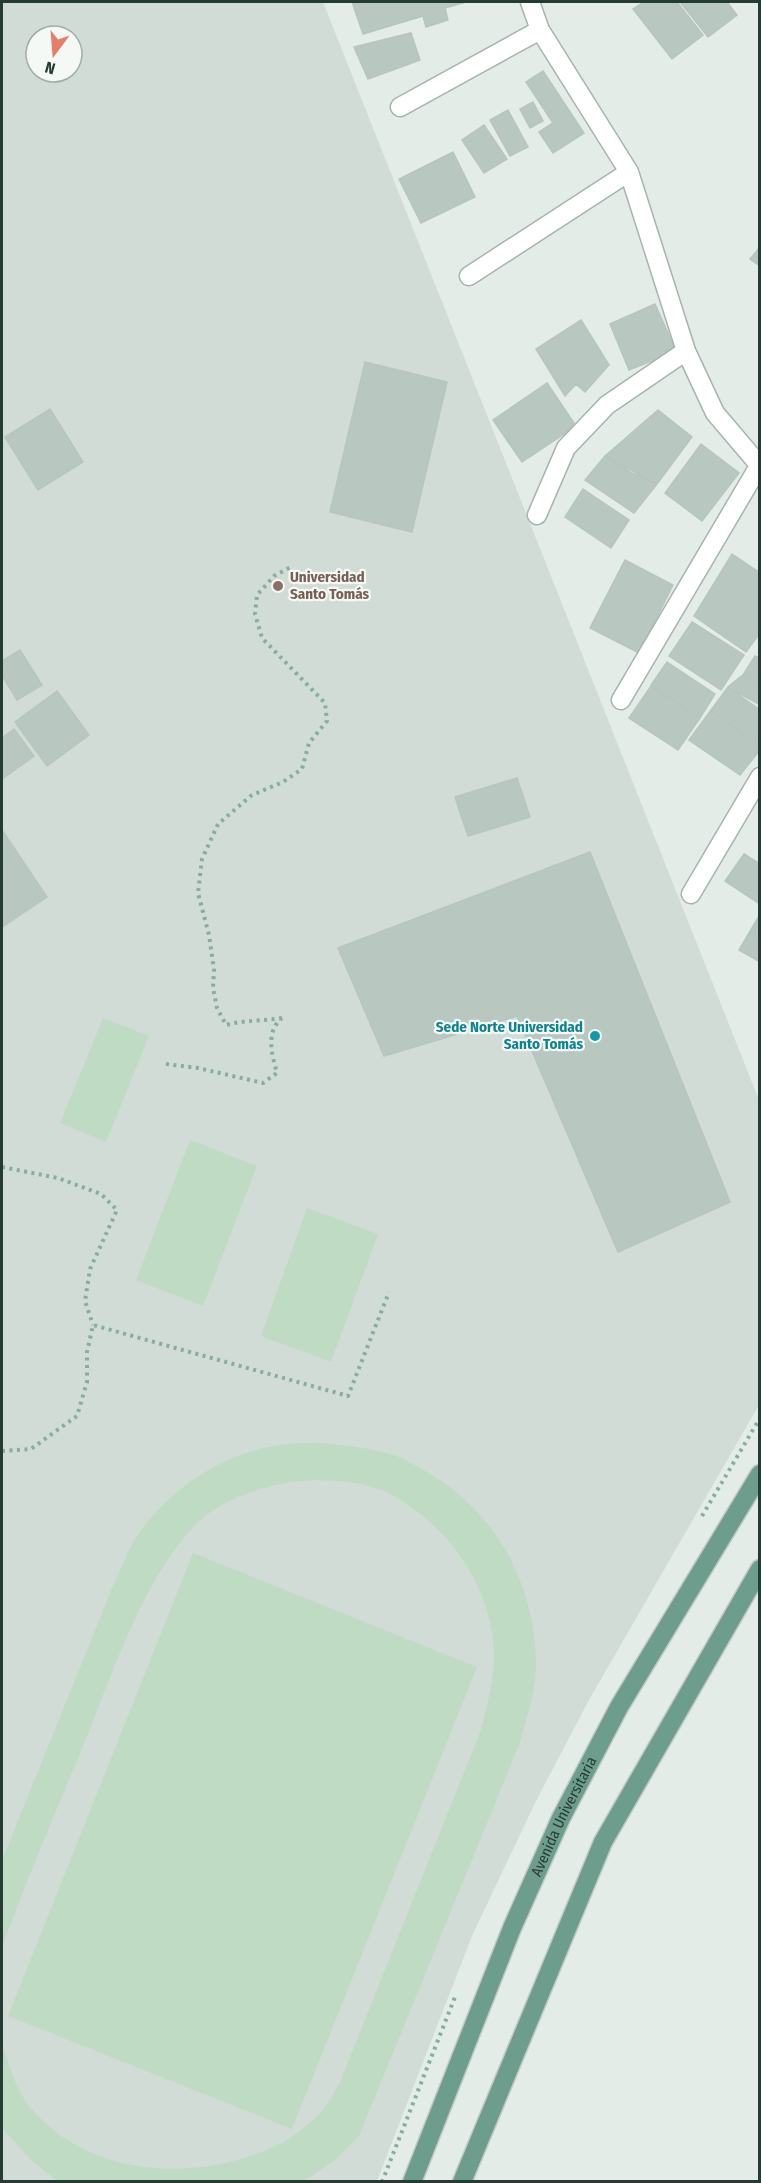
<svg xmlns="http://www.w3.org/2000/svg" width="761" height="2183" font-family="'Fira Sans Condensed',sans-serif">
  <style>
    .built { fill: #d2dcd7; fill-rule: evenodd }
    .green { fill: #bfdbc4 }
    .building { fill: #b9c7c1; stroke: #b7c5be; stroke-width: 1.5 }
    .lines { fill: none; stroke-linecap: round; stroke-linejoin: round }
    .minor-casing { stroke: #a7b4ae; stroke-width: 21 }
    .major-casing { stroke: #c2c8c6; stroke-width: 21 }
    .path { stroke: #87ad9e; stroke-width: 4; stroke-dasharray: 3 4.5; stroke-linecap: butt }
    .minor { stroke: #fff; stroke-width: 18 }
    .major { stroke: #6d9d8d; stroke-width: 18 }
    .education-dot { fill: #8d6e63; stroke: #f4f9f6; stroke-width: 2 }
    .culture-dot { fill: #0f9aa8; stroke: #f4f9f6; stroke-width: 2 }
    .labels { text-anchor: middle; stroke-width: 4.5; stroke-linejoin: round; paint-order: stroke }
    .education-label { font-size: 15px; font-weight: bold; fill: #785e54; stroke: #f4f9f6; text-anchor: start }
    .culture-label { font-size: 15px; font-weight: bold; fill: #0d838f; stroke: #f4f9f6; text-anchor: end }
    .street-label { font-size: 15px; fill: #253c34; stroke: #f4f9f6 }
  </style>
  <rect width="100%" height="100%" fill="#e4ece8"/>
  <path class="built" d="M2,2H323L759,1100V1405L589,1700L535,1803L472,1936L377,2181L2,2182ZM36,36H72V72H36Z"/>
  <path class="green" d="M103,1018L149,1036L106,1142L60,1123Z
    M190,1140L257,1166L203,1306L136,1280Z
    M307,1208L378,1234L331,1362L261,1336Z
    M320,1443C346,1445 372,1448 397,1456C407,1460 416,1466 425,1471C496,1510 535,1584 536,1664C536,1692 526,1719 519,1745L359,2136L335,2160L304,2181H58L34,2163L2,2128V2044C9,2065 16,2089 29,2106C92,2183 209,2183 289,2139C301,2130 315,2120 323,2109C330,2100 335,2091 340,2082L481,1730C487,1705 494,1680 494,1655C493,1586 446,1522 386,1492C360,1480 320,1478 292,1482C262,1486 219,1501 197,1523C146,1575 115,1666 88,1734C59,1804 29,1875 2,1946V1860L115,1581C122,1568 127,1552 135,1539C168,1490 220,1454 279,1445C292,1443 307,1443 320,1443Z
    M193,1553L477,1667L292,2129L8,2016Z"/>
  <path class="building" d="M352,2H466L445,8L448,20L426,27L423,16L363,34Z
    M644,2H677L703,35L672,59L633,9Z
    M680,2H727L737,15L708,37Z
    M411,33L420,60L368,79L354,47Z
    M543,71L584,133L553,153L539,132L553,123L526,82Z
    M533,102L543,121L530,128L520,109Z
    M508,110L528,147L510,156L490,120Z
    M484,125L507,159L484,173L462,140Z
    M453,152L475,197L421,223L399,179Z
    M760,247V266L750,259Z
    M655,304L676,351L629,370L610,324Z
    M581,320L609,365L585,392L576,384L565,396L536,349Z
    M365,362L447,382L412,532L330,512Z
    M547,383L576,426L522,462L493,420Z
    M50,409L83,462L38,490L5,437Z
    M658,410L692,437L657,484L605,456Z
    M701,444L739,473L702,521L665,493Z
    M605,456L632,473L657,484L634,513L585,480Z
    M583,489L629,520L611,548L565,517Z
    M732,554L760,573V633L746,652L694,616Z
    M625,560L673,585L639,653L590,628Z
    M692,622L744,655L721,690L669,656Z
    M20,650L42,685L17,700L2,675V661Z
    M755,656L760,658V686L743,675Z
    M667,662L715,694L700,718L651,685Z
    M743,675L760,686V705L728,687Z
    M651,686L700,718L678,750L629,718Z
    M728,687L760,710V746L711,710Z
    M57,691L89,735L47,766L15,722Z
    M711,710L760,746V750L740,775L689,740Z
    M14,729L34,756L2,779V738Z
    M517,778L530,817L468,836L455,797Z
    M2,830L47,897L2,927Z
    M590,852L730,1202L618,1252L517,1016L384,1056L338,948Z
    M744,854L760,864V904L725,881Z
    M759,916H760V962L739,950Z"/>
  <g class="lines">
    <g class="minor-casing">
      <path id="minor" d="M530,2L540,30L629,172L686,351L715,413L760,466
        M400,107L540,30
        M469,276L629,172
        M537,515L566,448L607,405L686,351
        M621,700L759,466
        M691,894L760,777"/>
    </g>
    <g class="major-casing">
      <g id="major">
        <path id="s1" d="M412,2182L512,1928L561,1818L619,1707L760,1474"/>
        <path d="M462,2182L603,1842L760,1569"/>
      </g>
    </g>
    <path class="path" d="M282,1018C263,1021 244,1020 226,1025L217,1008L213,988L214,970L209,935L198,893L202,859L218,824L252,795L283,782L302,769L309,743L327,721L325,703L262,638L255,614L257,595L274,576L293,566
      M166,1064L198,1068L263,1083L277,1073C272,1055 265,1032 282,1018
      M2,1167L58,1178L101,1194L117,1210L90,1269L85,1301L93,1325
      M2,1451L31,1449L77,1416L87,1382V1352L93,1325L348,1396L389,1292
      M702,1516L760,1418
      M382,2182L455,1997"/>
    <use href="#minor" class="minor"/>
    <use href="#major" class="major"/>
  </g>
  <circle class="education-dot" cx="278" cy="586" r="6"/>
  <circle class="culture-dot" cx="595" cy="1036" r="6"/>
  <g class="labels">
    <g class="education-label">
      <text x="290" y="582">Universidad<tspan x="290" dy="17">Santo Tomás</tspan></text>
    </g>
    <g class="culture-label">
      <text x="583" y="1032">Sede Norte Universidad<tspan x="583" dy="17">Santo Tomás</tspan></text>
    </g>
    <g class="street-label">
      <text dy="5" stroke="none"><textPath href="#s1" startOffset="396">Avenida Universitaria</textPath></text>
    </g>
  </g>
  <rect width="761" height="2183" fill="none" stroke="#253c34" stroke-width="6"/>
  <g transform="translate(54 54) rotate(196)"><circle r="28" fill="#f4f9f6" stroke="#a1ada8" stroke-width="1.5"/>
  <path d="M0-4.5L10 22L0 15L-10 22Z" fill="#e57d69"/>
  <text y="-9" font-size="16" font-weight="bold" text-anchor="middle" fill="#253c34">N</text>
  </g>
</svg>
